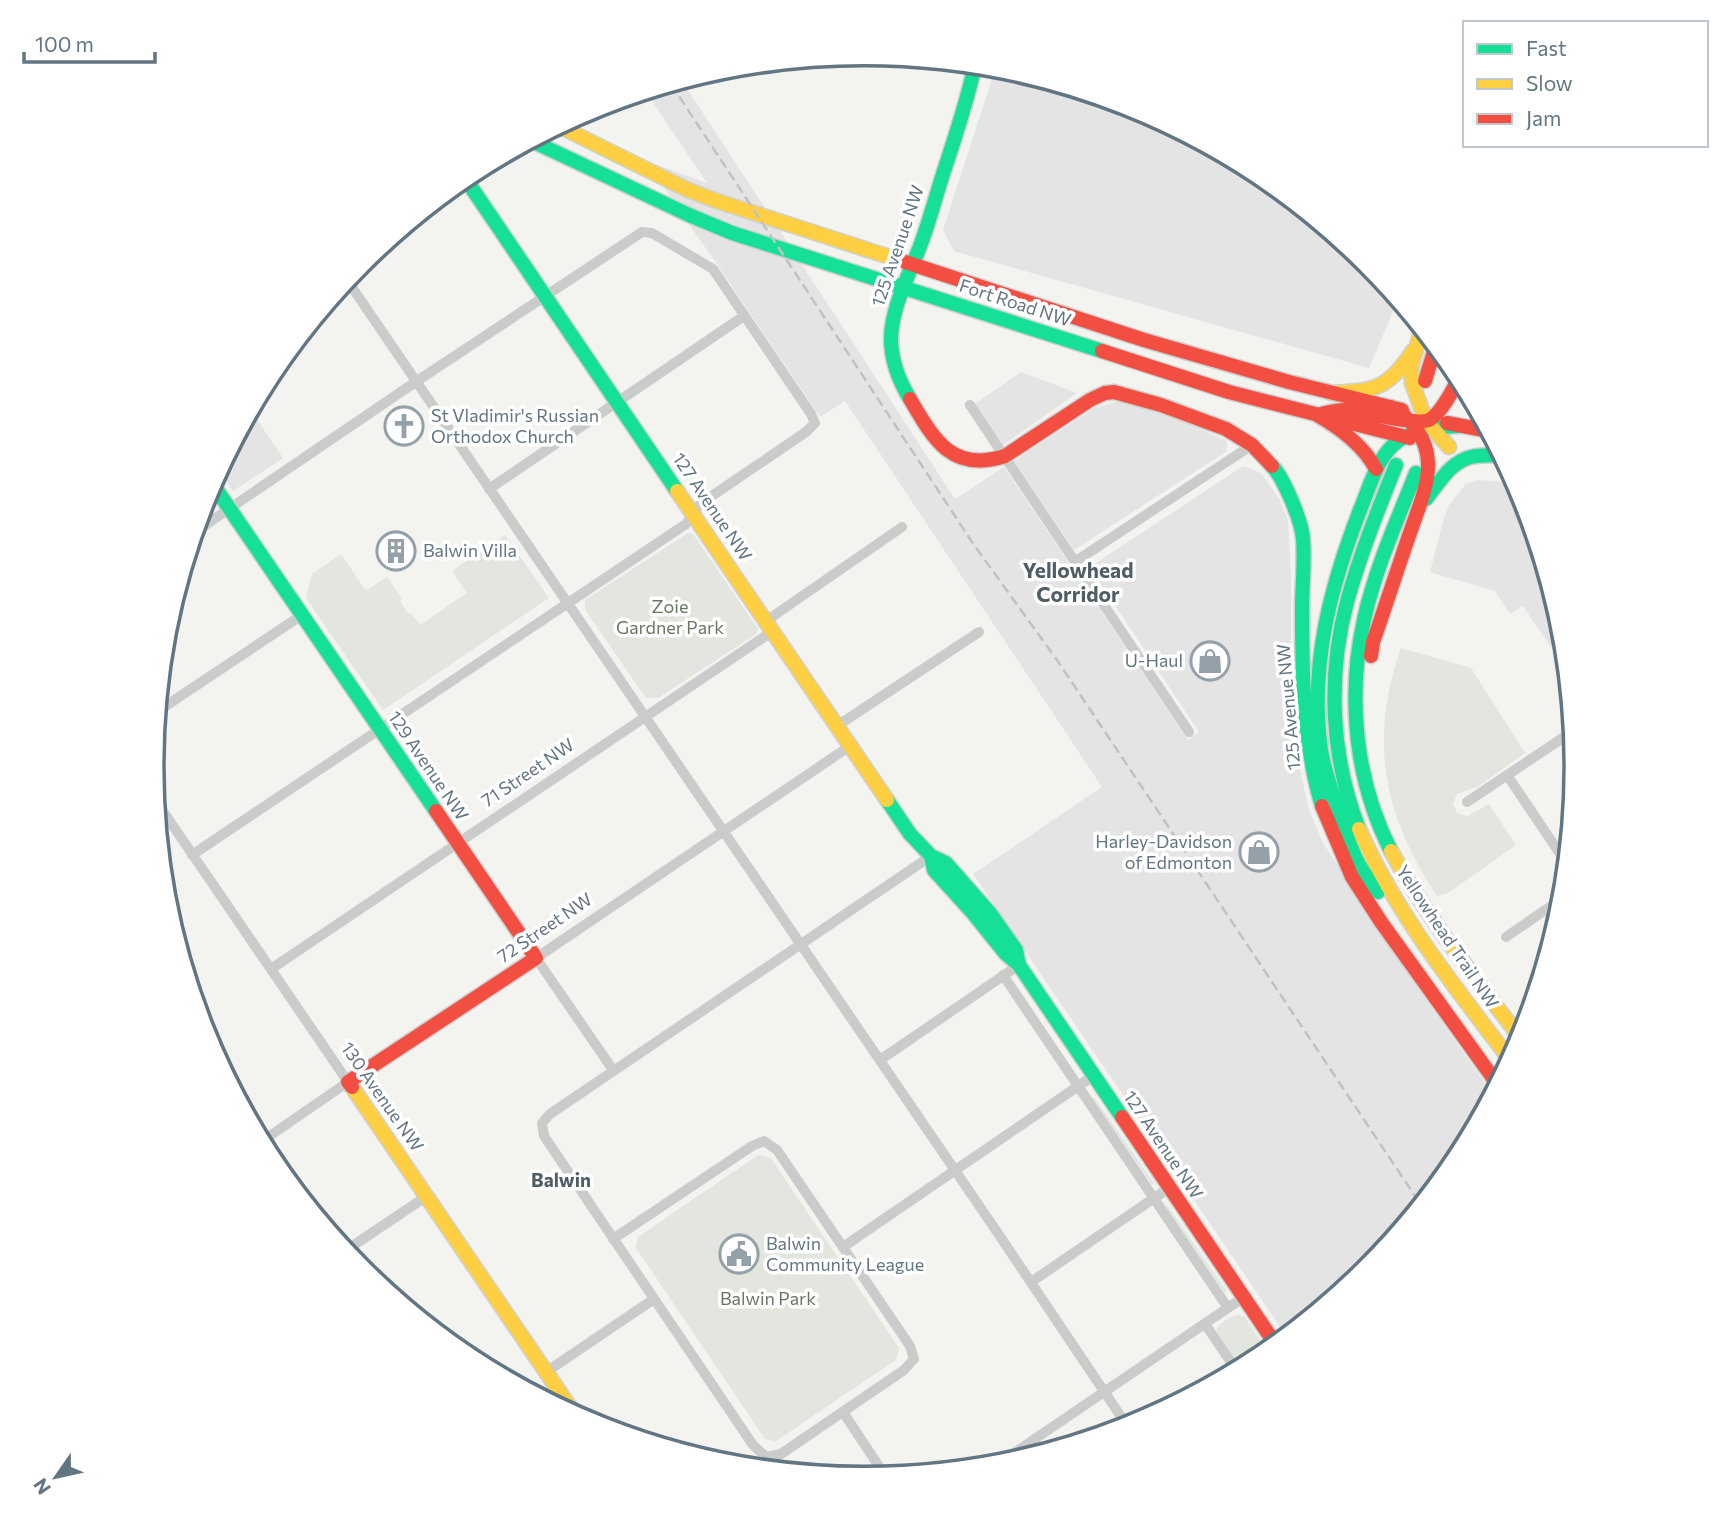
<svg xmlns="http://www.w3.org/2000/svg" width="1729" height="1533" font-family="Commissioner,sans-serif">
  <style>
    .built { fill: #e3e4e3 }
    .green { fill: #e2e6de }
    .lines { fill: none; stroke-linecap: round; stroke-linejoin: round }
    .fast-casing { stroke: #cfd1d0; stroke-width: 17 }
    .slow-casing { stroke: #cfd1d0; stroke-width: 17 }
    .jam-casing { stroke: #cfd1d0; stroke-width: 17 }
    .street { stroke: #cacccc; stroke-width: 10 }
    .fast { stroke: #16e098; stroke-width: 14 }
    .slow { stroke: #ffcf43; stroke-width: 14 }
    .jam { stroke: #f24e42; stroke-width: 14 }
    .rail { stroke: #c0c2c2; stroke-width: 2.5; stroke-dasharray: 10 5; stroke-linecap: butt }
    .labels { text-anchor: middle; stroke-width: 7; stroke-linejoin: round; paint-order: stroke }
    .street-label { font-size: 18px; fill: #627582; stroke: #fff }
    .poi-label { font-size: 18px; fill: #627582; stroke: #fff; text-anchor: start }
    .park-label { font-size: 18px; fill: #667961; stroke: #fff }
    .neighbourhood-label { font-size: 19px; font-weight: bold; fill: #505d67; stroke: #fff }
    .quarter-label { font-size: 21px; font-weight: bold; fill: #505d67; stroke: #fff }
    .rim { fill: none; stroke: #627582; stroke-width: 3.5 }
  </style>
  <rect width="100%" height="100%" fill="#f3f3f0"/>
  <path class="built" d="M996,67L1004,68L1137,109L1261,175L1368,263L1398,300L1369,368L954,251L943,230Z
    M682,81L955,499L1004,467L1188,740L1199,732L1096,577L1093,565L1243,466L1261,473L1280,500L1288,520L1291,574V679L1300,769L1308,807L1322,841L1396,957L1493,1095L1456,1163L1368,1270L1287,1337L973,874L1102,787L845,401L820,417L715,261L675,205L649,162L707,183L646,92Z
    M1021,372L1077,393L1003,445L975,404Z
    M1123,400L1166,414L1227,441V451L1074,550L1014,461L1095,408Z
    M254,415L283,458L233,491L219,470L246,420Z
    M1478,480L1517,483L1523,494L1563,628L1566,654L1559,659L1523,606L1510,614L1495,591L1430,572L1444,518L1449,505L1466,484Z"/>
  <path class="green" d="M688,533L693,534L758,629L756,634L658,698H646L585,610V600Z
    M505,535L549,598L383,710L306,598L312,574L341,554L366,591L387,577L402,599L400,601L408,614L411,613L420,625L467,593L452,571Z
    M1401,648L1471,668L1525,753L1479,786L1457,794L1453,804L1457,813L1468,816L1489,804L1516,845L1448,893L1437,896C1384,816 1368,741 1401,648Z
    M1094,1097L1154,1183L1152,1185L1093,1100Z
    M758,1155L770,1157L899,1348L896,1360L776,1441L765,1439L636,1248L638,1237Z
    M1167,1205L1226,1290L1225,1293L1166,1208Z
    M1238,1315L1245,1317L1268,1352L1260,1359L1241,1369L1216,1330C1220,1323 1230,1316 1238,1315Z"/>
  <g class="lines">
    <g class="fast-casing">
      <path id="fast" d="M532,141L689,215L732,233L1102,351
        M465,178L677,491
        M910,399C899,381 891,360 891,338C892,304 911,272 922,241C930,219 936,196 943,174C955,138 967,102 975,65
        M1272,466C1284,478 1302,522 1303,539C1305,562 1302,586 1302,609C1302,674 1303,743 1322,806
        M212,483L436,811
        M1426,499C1439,483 1450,462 1471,457C1479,455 1486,456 1494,455
        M887,800L910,834L931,856L946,863L990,913L1016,950L1019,965
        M1359,829C1331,757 1327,677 1347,602C1360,555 1378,510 1396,465
        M1391,851C1355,780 1347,697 1364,620C1375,569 1397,521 1416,473
        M931,856L934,870L973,913L1006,954L1019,965L1122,1117
        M1378,892C1372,883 1365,875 1360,866C1350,849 1345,829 1339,811C1332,791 1324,771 1321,750C1309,665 1331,584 1362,505C1371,483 1378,456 1398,441C1416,428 1438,427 1459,426"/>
    </g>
    <g class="slow-casing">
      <path id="slow" d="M559,126L688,190L717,201L905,262
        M1422,328L1411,367L1412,383L1426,421L1449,447
        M1331,393C1375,391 1388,389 1413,351
        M677,491L887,800
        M1359,829C1396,914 1455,987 1511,1061
        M1391,851C1427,918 1476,979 1522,1040
        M352,1087L576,1416"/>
    </g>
    <g class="jam-casing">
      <path id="jam" d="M905,262L1144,340L1289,382L1402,410
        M1102,351L1229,392L1410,438
        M1425,381L1436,345
        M910,399C934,440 952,473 1005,456L1090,400L1105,393L1114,392L1161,405L1226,429L1252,445L1272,466
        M1317,415C1326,413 1335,410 1344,410C1362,411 1416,426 1429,420C1441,414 1454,388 1460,376
        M1317,415C1340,428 1363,445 1376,469
        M1447,423L1489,431
        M1371,656L1373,642C1386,605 1398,567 1411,530C1418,509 1429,485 1428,462C1427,438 1411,418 1391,407
        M1322,806L1352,877L1381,922L1498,1085
        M352,1087L348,1082L536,958L436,811
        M1122,1117L1276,1345"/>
    </g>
    <path class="street" d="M431,205L467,182
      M347,280L993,1226L1128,1427
      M970,405L1189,732
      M489,489L744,316
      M1076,561L1252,445
      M766,621L902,527
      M158,711L302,615
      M837,726L979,632
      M1507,775L1567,864
      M156,801L348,1082L261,1142
      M1467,802L1573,731
      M192,855L686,524L700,504L806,432L815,423L811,414L713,269L652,233L642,232L417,381L195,532
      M1506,937L1564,897
      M271,969L773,631
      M1003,975L1228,1308
      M880,1060L1019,965
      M613,1070L536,958L850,746
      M613,1239L752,1146L764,1141L777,1150L910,1346L914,1359L904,1370L781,1454L766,1457L753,1445L544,1136L542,1123L550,1114L931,856
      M843,1247L1093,1076
      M345,1251L427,1196
      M1031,1282L1169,1188
      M1205,1324L1237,1371
      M546,1372L654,1299
      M843,1412L886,1477
      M995,1466L1244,1297"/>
    <use href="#fast" class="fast"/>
    <use href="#slow" class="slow"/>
    <use href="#jam" class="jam"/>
    <path class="rail" d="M671,84L974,545L1057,660L1421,1205"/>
  </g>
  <defs>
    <g id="church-ring" transform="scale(2.0125)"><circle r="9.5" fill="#fff" stroke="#95a1a8" stroke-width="1.5"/><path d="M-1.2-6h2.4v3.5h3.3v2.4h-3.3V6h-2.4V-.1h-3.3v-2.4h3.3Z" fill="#95a1a8"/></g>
    <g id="building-ring" transform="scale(2.0125)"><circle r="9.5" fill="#fff" stroke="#95a1a8" stroke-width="1.5"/><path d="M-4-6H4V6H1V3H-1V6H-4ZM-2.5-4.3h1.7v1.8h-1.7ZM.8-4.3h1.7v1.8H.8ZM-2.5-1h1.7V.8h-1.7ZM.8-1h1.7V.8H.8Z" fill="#95a1a8"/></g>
    <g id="shop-ring" transform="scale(2.0125)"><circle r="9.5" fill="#fff" stroke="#95a1a8" stroke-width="1.5"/><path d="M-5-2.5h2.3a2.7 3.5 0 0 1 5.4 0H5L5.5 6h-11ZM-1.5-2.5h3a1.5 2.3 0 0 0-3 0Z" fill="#95a1a8"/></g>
    <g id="civic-ring" transform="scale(2.0125)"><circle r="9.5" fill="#fff" stroke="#95a1a8" stroke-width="1.5"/><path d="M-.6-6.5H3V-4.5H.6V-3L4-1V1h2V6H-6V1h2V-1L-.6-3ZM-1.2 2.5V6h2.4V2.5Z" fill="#95a1a8"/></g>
  </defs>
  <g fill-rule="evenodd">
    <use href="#church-ring" x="404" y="426"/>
    <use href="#building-ring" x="396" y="551"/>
    <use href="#shop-ring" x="1210" y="661"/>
    <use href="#shop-ring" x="1259" y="852"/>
    <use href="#civic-ring" x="739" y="1254"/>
  </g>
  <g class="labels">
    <g class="street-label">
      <text transform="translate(898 246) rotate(-71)" y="6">125 Avenue NW</text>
      <text transform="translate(1015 303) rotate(18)" y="6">Fort Road NW</text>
      <text transform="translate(712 507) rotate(56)" y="6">127 Avenue NW</text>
      <text transform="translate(1289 707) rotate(-95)" y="6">125 Avenue NW</text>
      <text transform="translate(428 766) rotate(56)" y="6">129 Avenue NW</text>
      <text transform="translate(528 773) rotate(-34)" y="6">71 Street NW</text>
      <text transform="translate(545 928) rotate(-34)" y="6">72 Street NW</text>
      <text transform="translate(1447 937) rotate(56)" y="6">Yellowhead Trail NW</text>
      <text transform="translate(382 1097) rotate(55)" y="6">130 Avenue NW</text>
      <text transform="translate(1163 1145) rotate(56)" y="6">127 Avenue NW</text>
    </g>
    <g class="poi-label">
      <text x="431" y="422">St Vladimir's Russian<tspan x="431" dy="21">Orthodox Church</tspan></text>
      <text x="423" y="557">Balwin Villa</text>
      <text x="1183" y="667" text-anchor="end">U-Haul</text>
      <text x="1232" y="848" text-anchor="end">Harley-Davidson<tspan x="1232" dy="21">of Edmonton</tspan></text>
      <text x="766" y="1250">Balwin<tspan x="766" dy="21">Community League</tspan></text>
    </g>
    <g class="park-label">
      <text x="670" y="613">Zoie<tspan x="670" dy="21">Gardner Park</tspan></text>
      <text x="768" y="1305">Balwin Park</text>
    </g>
    <g class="neighbourhood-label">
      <text x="561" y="1187">Balwin</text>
    </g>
    <g class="quarter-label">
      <text x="1078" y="578">Yellowhead<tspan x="1078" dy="24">Corridor</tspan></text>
    </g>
  </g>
  <path d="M0 0H1729V1533H0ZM164 766a700 700 0 1 1 1400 0a700 700 0 1 1-1400 0Z" fill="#fff" fill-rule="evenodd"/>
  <path class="rim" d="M164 766a700 700 0 1 1 1400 0a700 700 0 1 1-1400 0Z"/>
  <rect x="1463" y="21" width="245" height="126" fill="#ffffff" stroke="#c0c8cd" stroke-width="2"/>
  <rect x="1477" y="44" width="35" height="10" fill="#16e098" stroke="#c0c8cd" stroke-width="2"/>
  <text x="1526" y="56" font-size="21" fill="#627582">Fast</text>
  <rect x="1477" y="79" width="35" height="10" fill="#ffcf43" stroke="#c0c8cd" stroke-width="2"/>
  <text x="1526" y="91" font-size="21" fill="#627582">Slow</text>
  <rect x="1477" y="114" width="35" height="10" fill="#f24e42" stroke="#c0c8cd" stroke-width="2"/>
  <text x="1526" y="126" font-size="21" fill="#627582">Jam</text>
  <g transform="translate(56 1477) rotate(236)" stroke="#ffffff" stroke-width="5" paint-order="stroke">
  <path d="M0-5L12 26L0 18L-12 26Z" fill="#627582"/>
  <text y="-10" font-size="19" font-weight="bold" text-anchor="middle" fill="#627582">N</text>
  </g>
  <path d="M24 52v10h131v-10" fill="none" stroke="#627582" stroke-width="3.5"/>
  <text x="35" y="52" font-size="21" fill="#627582" stroke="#ffffff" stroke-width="5" paint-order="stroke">100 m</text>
</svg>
